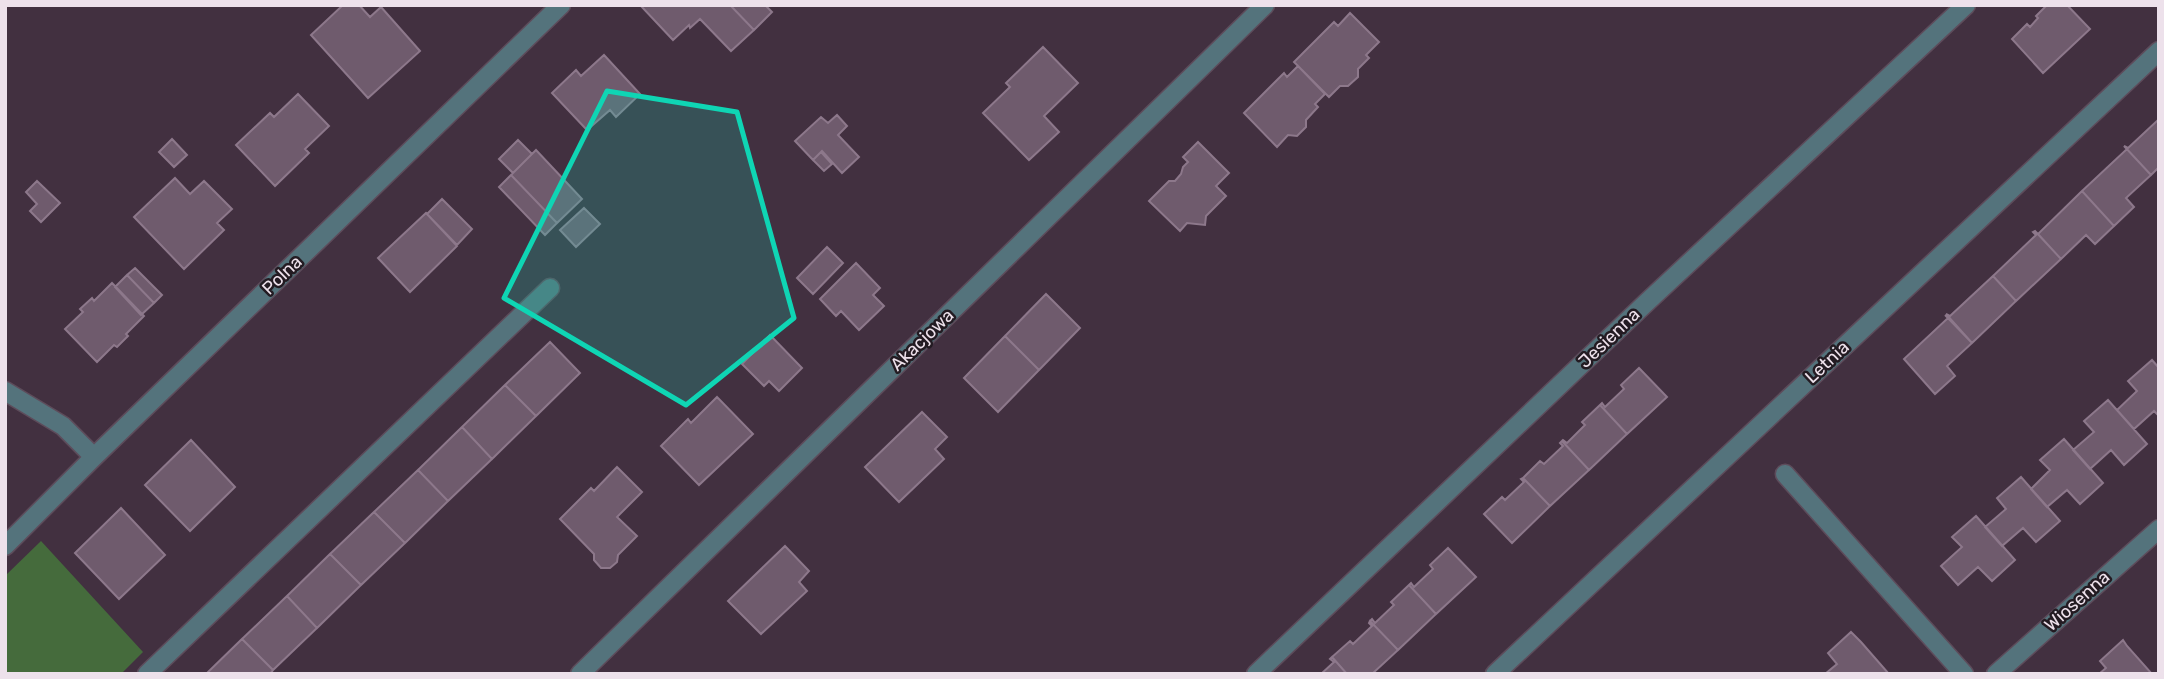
<svg xmlns="http://www.w3.org/2000/svg" width="2164" height="679" font-family="Rubik,sans-serif">
  <style>
    .grass { fill: #456b3c }
    .building { fill: #6f5b6d; stroke: #8d788b; stroke-width: 2 }
    .lines { fill: none; stroke-linecap: round; stroke-linejoin: round }
    .service-casing { stroke: #5d4c5b; stroke-width: 21 }
    .minor-casing { stroke: #5d4c5b; stroke-width: 21 }
    .service { stroke: #54737c; stroke-width: 18 }
    .minor { stroke: #54737c; stroke-width: 18 }
    .marked { fill: #0fd5b4; fill-opacity: 0.2; stroke: #0fd5b4; stroke-width: 5; stroke-linejoin: round }
    .labels { text-anchor: middle; stroke-width: 5; stroke-linejoin: round; paint-order: stroke }
    .street-label { font-size: 18px; fill: #ede1eb; stroke: #231b22 }
  </style>
  <rect width="100%" height="100%" fill="#423040"/>
  <path class="grass" d="M41,541L143,652L121,674H5V576Z"/>
  <path class="building" d="M343,5H359L370,17L381,7L420,51L368,98L311,35Z
    M640,5H730L754,30L731,51L700,19L690,28L689,25L673,40Z
    M730,5H765L772,12L754,30Z
    M2047,5H2067L2090,29L2043,73L2012,39L2027,24L2030,27L2038,18L2036,16Z
    M1350,13L1379,42L1366,55L1369,58L1358,69V77L1348,86H1340L1329,97L1294,62L1334,22L1338,26Z
    M1043,47L1078,83L1044,116L1059,132L1029,160L983,113L1010,87L1006,83Z
    M604,55L640,94L616,117L610,110L587,130L552,93L576,70L581,76Z
    M1298,66L1325,94L1315,104L1318,107L1306,120V127L1297,136L1288,135L1277,147L1244,113L1284,73L1287,77Z
    M298,94L329,126L305,149L309,153L275,186L236,145L270,113L274,117Z
    M837,115L847,126L838,135L859,157L842,173L822,151L813,160L795,141L821,117L828,123Z
    M2159,119V167L2151,175L2124,146L2128,148Z
    M172,139L187,155L174,167L159,152Z
    M518,140L532,154L513,173L499,159Z
    M1198,142L1229,173L1216,186L1226,196L1206,216L1205,225L1187,223L1180,231L1149,201L1169,181H1175L1181,174L1183,167L1188,162L1183,157Z
    M2124,146L2151,175L2126,198L2134,207L2114,226L2082,191L2127,149Z
    M536,150L582,199L557,223L511,175Z
    M821,152L832,164L824,171L813,160Z
    M511,175L557,223L545,235L499,187Z
    M175,178L190,194L204,181L232,209L217,223L224,230L184,269L134,217Z
    M37,181L60,203L41,222L30,211L37,204L26,192Z
    M2082,191L2114,226L2095,244L2086,235L2061,259L2038,234Z
    M442,199L472,229L457,245L427,214Z
    M584,208L600,224L576,247L560,230Z
    M426,213L457,246L410,292L378,258Z
    M2035,231L2061,259L2016,301L1993,276L2036,235L2033,232Z
    M827,247L843,263L813,294L797,278Z
    M856,263L880,288L873,295L884,306L859,330L841,311L836,316L820,299Z
    M135,268L162,295L154,303L127,275Z
    M127,275L154,303L141,315L115,287Z
    M1993,276L2016,301L1972,343L1946,314L1950,316Z
    M112,283L144,316L126,334L128,336L117,347L114,345L97,362L65,329L83,312L80,309L92,298L94,301Z
    M1046,294L1080,328L1039,370L1005,336Z
    M1945,315L1972,343L1947,366L1955,376L1935,394L1904,359L1948,318Z
    M770,335L802,368L779,391L769,381L764,386L742,364Z
    M1005,336L1039,370L998,412L964,378Z
    M550,342L580,373L536,416L505,385Z
    M2152,360L2159,368V416L2154,411L2134,429L2117,410L2137,391L2128,381Z
    M1639,368L1667,397L1627,434L1600,405L1602,403L1605,407L1624,389L1621,385Z
    M505,385L536,416L492,459L462,427Z
    M717,397L753,434L699,485L661,446L688,419L691,423Z
    M2108,400L2147,444L2124,465L2111,450L2090,469L2073,450L2094,432L2084,421Z
    M1600,405L1627,434L1589,470L1562,441L1563,440L1567,443L1585,425L1582,422Z
    M922,412L947,437L935,449L944,459L899,502L865,467Z
    M462,427L492,459L448,501L418,470Z
    M2064,439L2103,483L2080,504L2067,490L2047,507L2031,489L2050,470L2040,460Z
    M191,440L235,487L190,531L145,485Z
    M1562,441L1589,470L1550,506L1523,478L1540,461L1544,464L1563,446L1560,443Z
    M617,467L642,492L617,517L637,536L618,555L617,562L610,568H601L594,560V554L560,519L591,488L594,491Z
    M418,470L448,501L405,543L374,512Z
    M2021,477L2060,521L2036,542L2023,528L2002,546L1985,527L2006,509L1997,498Z
    M1523,478L1550,506L1512,543L1484,514L1502,497L1505,500L1524,482L1521,479Z
    M121,508L165,555L119,599L75,553Z
    M374,512L405,543L361,585L330,554Z
    M1976,516L2015,560L1992,581L1978,567L1958,585L1941,566L1962,547L1952,537Z
    M785,546L809,571L799,582L807,591L761,634L728,601Z
    M1448,548L1476,577L1436,614L1409,585L1411,583L1414,587L1433,569L1430,565Z
    M330,554L361,585L317,628L287,596Z
    M1409,585L1436,614L1398,650L1370,621L1372,619L1375,623L1394,605L1391,602Z
    M287,596L317,628L273,670L242,639Z
    M1370,621L1398,650L1372,674H1347L1332,657L1350,641L1353,644L1372,626L1369,623Z
    M1851,632L1861,642L1889,674H1825L1837,664L1828,653Z
    M242,639L273,670L270,674H206Z
    M2123,640L2127,646L2152,674H2099L2106,668L2100,661Z
    M1332,657L1347,674H1321L1334,662L1330,659Z"/>
  <g class="lines">
    <g class="service-casing">
      <path id="service" d="M147,674L550,288"/>
    </g>
    <g class="minor-casing">
      <path id="minor" d="M5,391L63,426L94,457
        M1785,474L1964,674
        M5,546L94,457L561,5
        M580,674L1265,5
        M1256,674L1647,302L1966,5
        M1495,674L2159,51
        M1996,674L2159,529"/>
    </g>
    <use href="#service" class="service"/>
    <use href="#minor" class="minor"/>
  </g>
  <path class="marked" d="M607,91L737,112L794,318L686,405L504,298Z"/>
  <g class="labels">
    <g class="street-label">
      <text transform="translate(282 275) rotate(-44)" y="6">Polna</text>
      <text transform="translate(1609 338) rotate(-44)" y="6">Jesienna</text>
      <text transform="translate(922 340) rotate(-44)" y="6">Akacjowa</text>
      <text transform="translate(1827 362) rotate(-43)" y="6">Letnia</text>
      <text transform="translate(2077 601) rotate(-42)" y="6">Wiosenna</text>
    </g>
  </g>
  <rect width="2164" height="679" fill="none" stroke="#ede1eb" stroke-width="14"/>
</svg>
